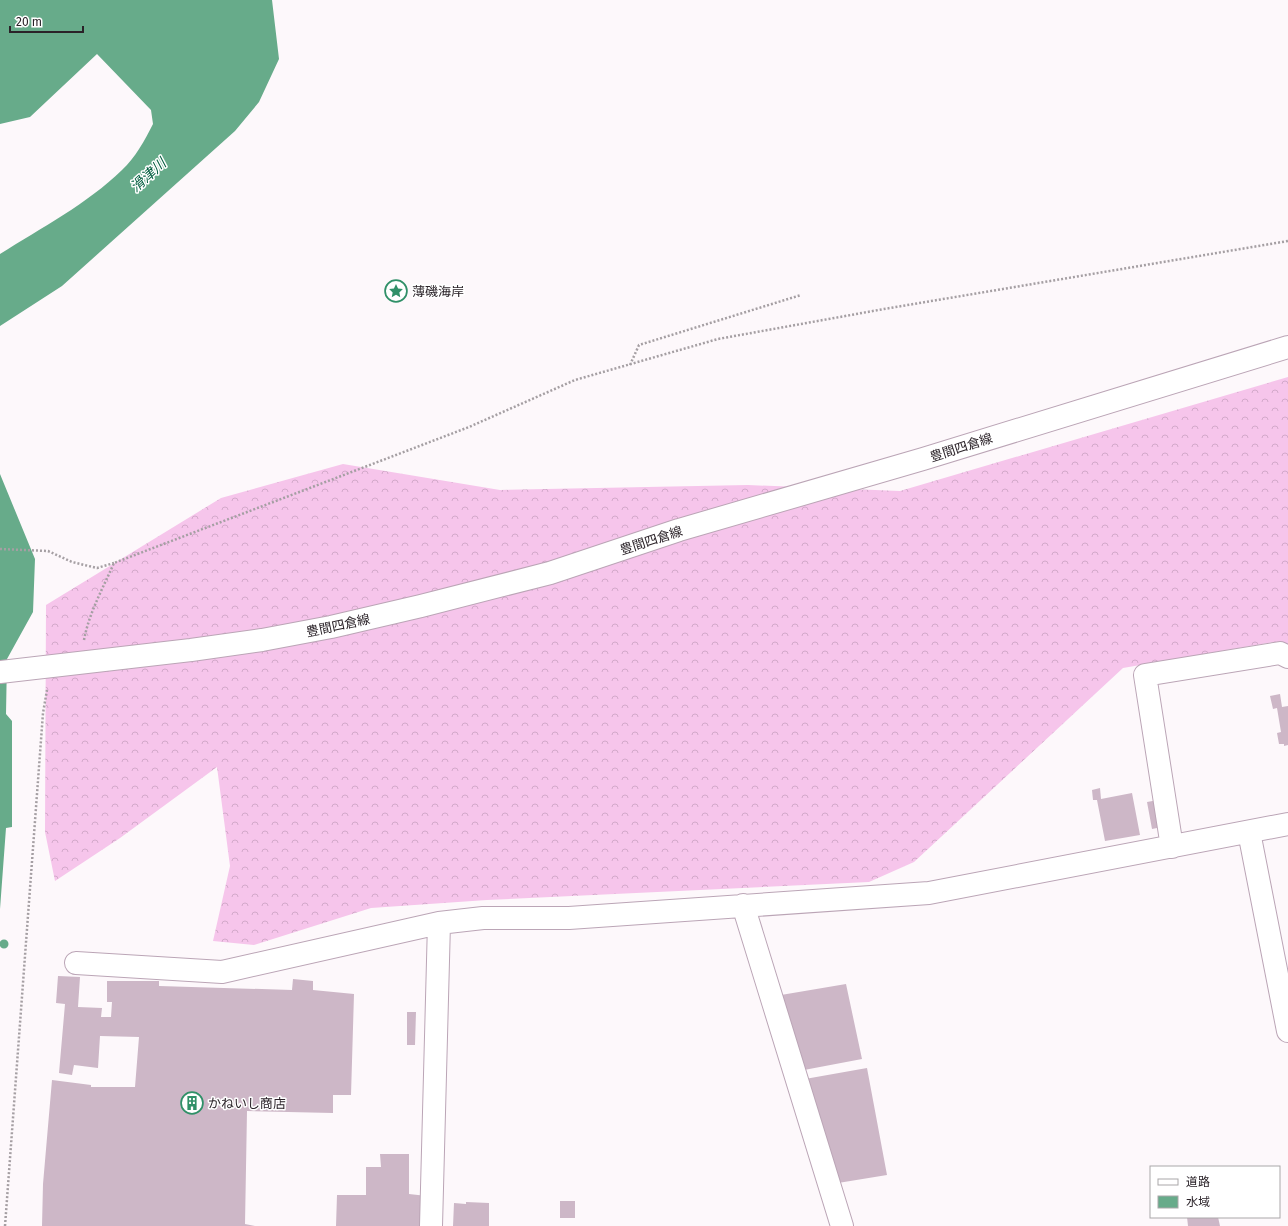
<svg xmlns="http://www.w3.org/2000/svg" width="1288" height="1226" font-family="'Fira Sans','Noto Sans JP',sans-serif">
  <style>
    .forest { fill: url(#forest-crowns) }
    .water { fill: #67ab8a }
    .building { fill: #cdb7c7 }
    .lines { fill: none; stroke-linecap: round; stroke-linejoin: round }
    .minor-casing { stroke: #bba5b6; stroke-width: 24 }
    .secondary-casing { stroke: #bba5b6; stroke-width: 24 }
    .path { stroke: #a59fa3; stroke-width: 2.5; stroke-dasharray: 2 2; stroke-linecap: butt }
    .minor { stroke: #fff; stroke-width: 22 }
    .secondary { stroke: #fff; stroke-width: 22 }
    .labels { text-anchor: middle; stroke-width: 3; stroke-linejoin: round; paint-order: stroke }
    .poi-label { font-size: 13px; fill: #2a2228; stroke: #fff; text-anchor: start }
    .street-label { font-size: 13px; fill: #2a2228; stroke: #fff }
    .water-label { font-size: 14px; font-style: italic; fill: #025e3f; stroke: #fff }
  </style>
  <defs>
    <pattern id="forest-crowns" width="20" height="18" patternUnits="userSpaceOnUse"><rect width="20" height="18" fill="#f6c5eb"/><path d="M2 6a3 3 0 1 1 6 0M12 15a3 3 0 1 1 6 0" fill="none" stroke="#d3a9ca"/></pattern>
  </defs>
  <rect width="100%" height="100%" fill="#fdf8fb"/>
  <path class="forest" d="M1288,377V644L1274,642L1123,668L914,862L869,882L487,900L371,908L254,945L213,941L230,866L217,767L120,838L55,881L45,832L46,605L221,498L343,464L500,490L748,485L900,491Z"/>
  <path class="water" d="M0,0H272L279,59L259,102L235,131L62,286L0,326V254C41,228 87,204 122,170C135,158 145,140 153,124L151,110L97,54L30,117L0,124Z
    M0,474L35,559L33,612L7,659L6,714L12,721V827L6,828L0,909Z
    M-0.5 944a4.5 4.5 0 1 1 9 0a4.5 4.5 0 1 1-9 0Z"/>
  <path class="building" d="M1280,694L1282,707L1288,706V745L1284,746V744H1279L1277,733L1281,732L1277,708L1273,709L1270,696Z
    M1100,788L1101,799L1132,793L1140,835L1105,841L1097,800H1093L1092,790Z
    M1158,800L1162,827L1152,829L1147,802Z
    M58,976L80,977L78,1007L102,1008L101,1017H111L112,1002H107V981H159V986L292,990L293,979L313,981V990L354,994L351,1095H333V1113L247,1111L245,1224L255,1226H42L43,1184L52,1080L91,1085V1087H135L139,1037L100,1036L98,1068L74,1065L72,1075L59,1073L65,1004L56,1003Z
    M846,984L862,1059L804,1070L781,995Z
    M407,1012H416L415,1045H407Z
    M867,1068L887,1175L838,1183L805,1079Z
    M380,1154H409V1194L427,1196L426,1226H336L337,1195H366V1167H381Z
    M560,1201H575V1218H560Z
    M466,1202L489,1203V1226H453L454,1203L466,1204Z
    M1187,1217H1218L1220,1226H1188Z"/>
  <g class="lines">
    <g class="minor-casing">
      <path id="minor" d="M1249,832L1288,1031
        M1172,847L1145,675L1280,653L1288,657
        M743,905L842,1226
        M76,963L222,972L439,923L483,918H569L929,893L1288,824
        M431,1226L439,923"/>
    </g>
    <g class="secondary-casing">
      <path id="secondary" d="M0,672L191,650L262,640L331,627L421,606L550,573L679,530L923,459L1288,347"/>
    </g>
    <path class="path" d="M630,365L639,345L801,295
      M0,549L48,551L72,562L97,568L114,563
      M84,640C89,613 103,588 114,563L469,427L575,380L718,339L884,309L1288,241
      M5,1226L43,713L47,690"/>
    <use href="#minor" class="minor"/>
    <use href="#secondary" class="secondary"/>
  </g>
  <defs>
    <g id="sight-ring" transform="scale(1.15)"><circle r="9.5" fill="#fff" stroke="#309068" stroke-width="1.5"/><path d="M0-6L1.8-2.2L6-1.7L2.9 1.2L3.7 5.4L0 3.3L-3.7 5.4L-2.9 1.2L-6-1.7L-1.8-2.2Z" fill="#309068"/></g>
    <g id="building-ring" transform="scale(1.15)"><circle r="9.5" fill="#fff" stroke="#309068" stroke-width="1.5"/><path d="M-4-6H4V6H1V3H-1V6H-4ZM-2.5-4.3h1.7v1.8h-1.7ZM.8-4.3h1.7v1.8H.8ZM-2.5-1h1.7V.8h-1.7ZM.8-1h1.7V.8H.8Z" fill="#309068"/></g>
  </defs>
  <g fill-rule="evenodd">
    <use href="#sight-ring" x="396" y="291"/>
    <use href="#building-ring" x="192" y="1103"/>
  </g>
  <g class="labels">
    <g class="poi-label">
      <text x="412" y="296">薄磯海岸</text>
      <text x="208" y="1108">かねいし商店</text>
    </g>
    <g class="street-label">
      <text transform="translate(961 447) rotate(-18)" y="5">豊間四倉線</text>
      <text transform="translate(651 540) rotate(-18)" y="5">豊間四倉線</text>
      <text transform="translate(338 625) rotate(-12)" y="5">豊間四倉線</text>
    </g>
    <g class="water-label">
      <text transform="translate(148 175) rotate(-42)" y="5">滑津川</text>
    </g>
  </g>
  <rect x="1150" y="1166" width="130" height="52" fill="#ffffff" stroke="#aaa7a9"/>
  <rect x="1158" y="1179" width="20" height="6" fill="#ffffff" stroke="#aaa7a9"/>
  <text x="1186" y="1186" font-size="12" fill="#2a2228">道路</text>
  <rect x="1158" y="1196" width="20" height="12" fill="#67ab8a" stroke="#aaa7a9"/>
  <text x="1186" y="1206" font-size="12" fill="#2a2228">水域</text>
  <path d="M10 26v6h73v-6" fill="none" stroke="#2a2228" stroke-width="2"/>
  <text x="16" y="26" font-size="12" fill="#2a2228" stroke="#ffffff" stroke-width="3" paint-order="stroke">20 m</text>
</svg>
